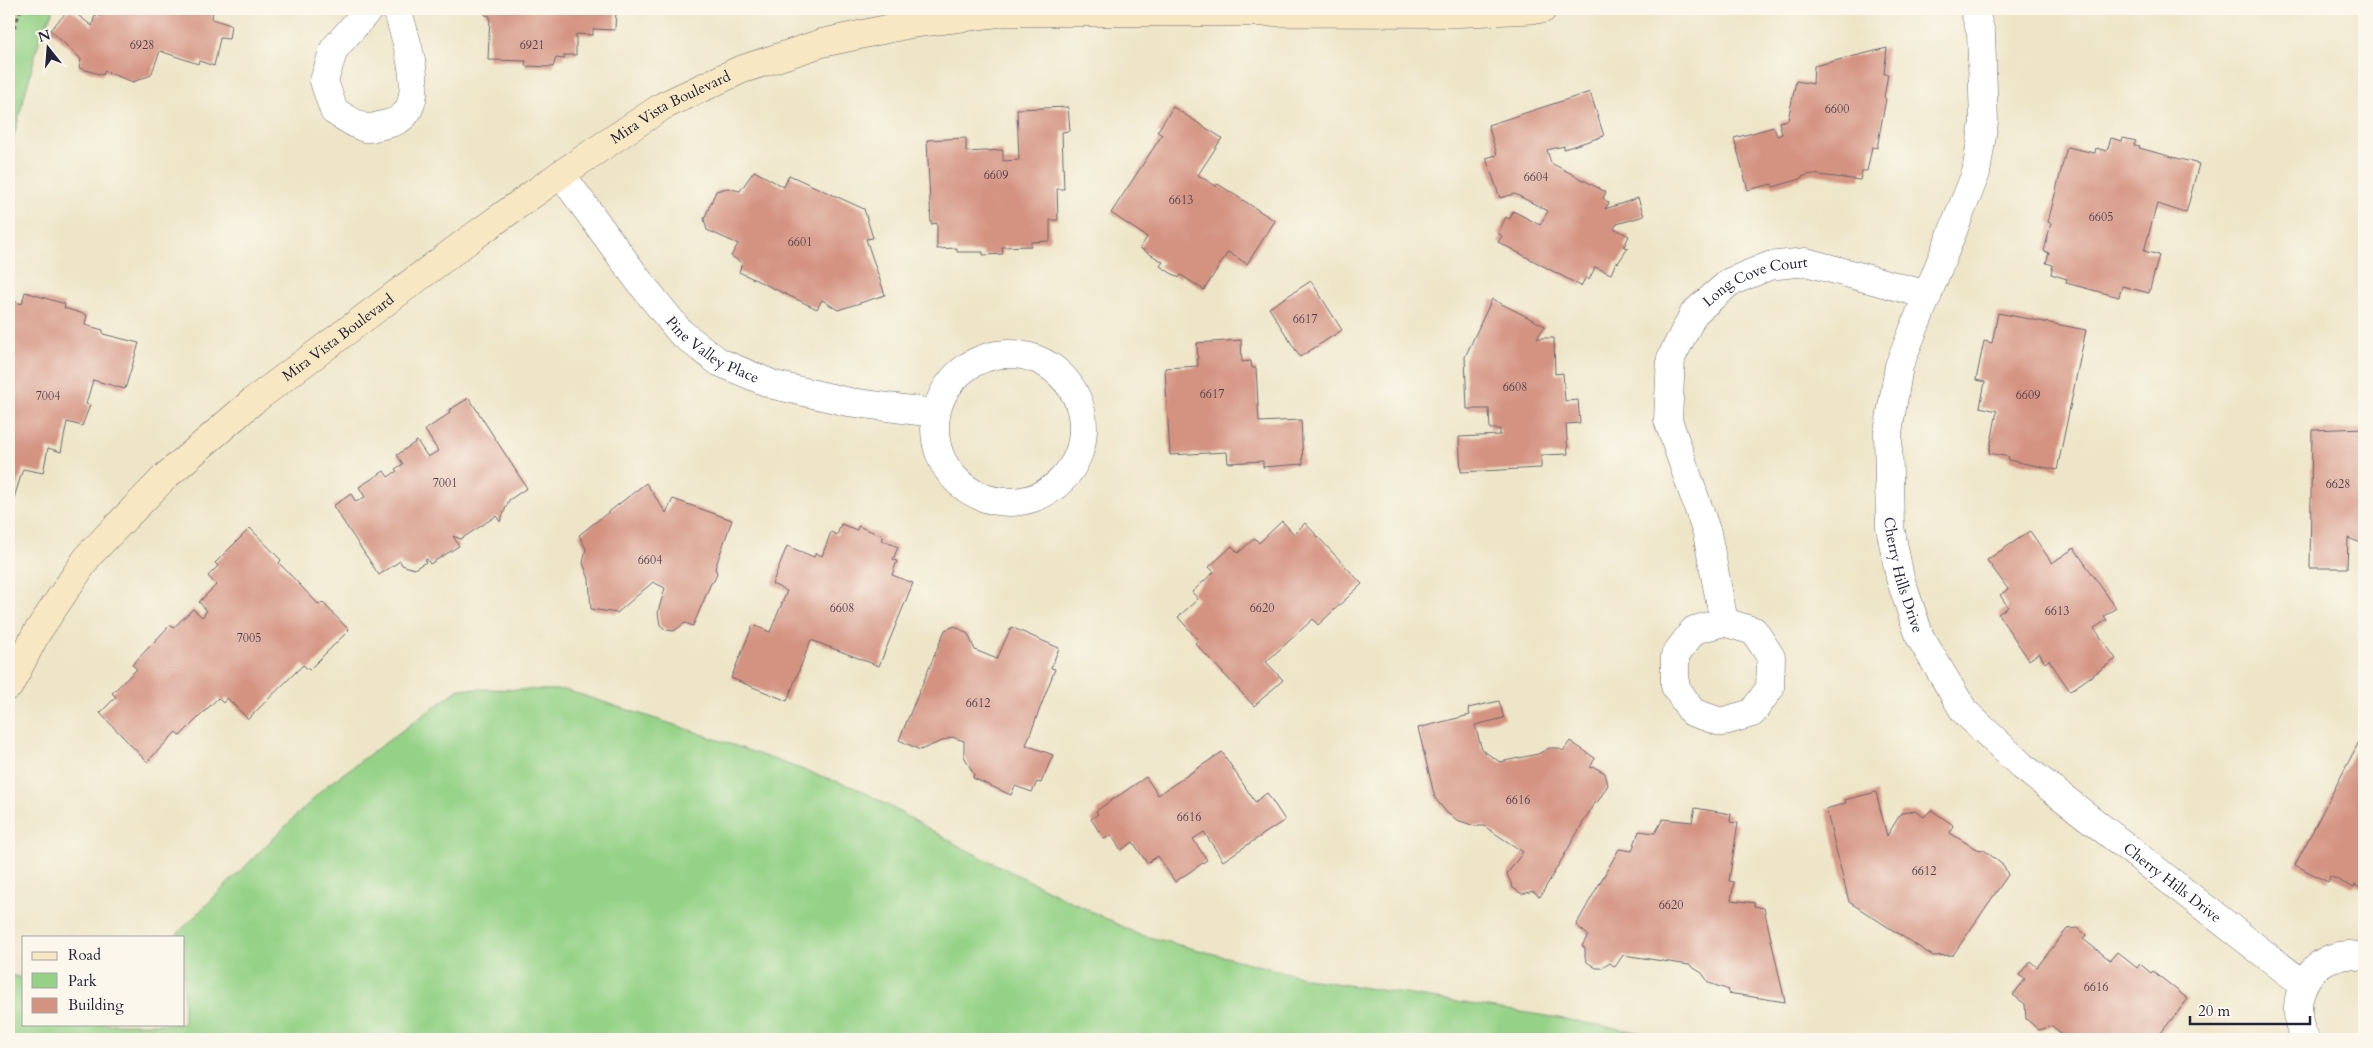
<svg xmlns="http://www.w3.org/2000/svg" width="2373" height="1048" font-family="Cardo,serif">
  <style>
    .green { fill: #95d287; stroke: #5c7a61 }
    .building { fill: #d49381 }
    .lines { fill: none; stroke-linecap: round; stroke-linejoin: round }
    .street-casing { stroke: #69666c; stroke-width: 29 }
    .secondary-casing { stroke: #69666c; stroke-width: 29 }
    .path { stroke: #69666c; stroke-width: 3; stroke-dasharray: 4 4; stroke-linecap: butt }
    .street { stroke: #fff; stroke-width: 28 }
    .secondary { stroke: #f7e8c3; stroke-width: 28 }
    .labels { text-anchor: middle; stroke-width: 4; stroke-linejoin: round; paint-order: stroke }
    .number-label { font-size: 12px; fill: #4e3e4c }
    .street-label { font-size: 15px; fill: #22223b; stroke: #fbf7ec }
  </style>
  <rect width="100%" height="100%" fill="#fbf7ec"/>
  <filter id="ink" filterUnits="userSpaceOnUse"><feTurbulence type="fractalNoise" baseFrequency=".02" numOctaves="2"/><feDisplacementMap in="SourceGraphic" scale="10" xChannelSelector="R" yChannelSelector="G"/><feConvolveMatrix kernelMatrix="1 2 1 2 8 2 1 2 1" color-interpolation-filters="sRGB"/></filter>
  <filter id="wash" filterUnits="userSpaceOnUse"><feTurbulence type="fractalNoise" baseFrequency=".0096" numOctaves="4" result="noise"/><feDisplacementMap in="SourceGraphic" scale="20" xChannelSelector="R" yChannelSelector="G"/><feGaussianBlur stdDeviation="1.12" result="paint"/><feColorMatrix in="noise" values="0 0 0 0 0 0 0 0 0 0 0 0 0 0 0 0 0 1.4 0 .05"/><feComposite in="paint" operator="in"/></filter>
  <g filter="url(#wash)">
    <rect width="100%" height="100%" fill="#eee5c8"/>
    <path class="green" d="M9,9H54L40,37L9,155Z
      M459,689L566,690L684,728L861,790L959,846L1137,934L1315,980L1553,1017L1675,1039H9V975L24,978V1024H184V937H174L325,787Z"/>
    <g id="blocks">
      <path class="building" d="M70,9L92,26L95,15L100,16V9H213L212,19L231,25L229,39L220,38L214,66L199,61L198,64L160,51L151,75L133,82L104,71L103,75L79,68L81,59L50,30Z
        M486,9H616L615,30L593,29V35L576,34V55H564V59L556,58L553,67L525,66L526,61L488,60L490,16L485,15Z
        M1887,48L1884,74H1888L1884,97L1886,99L1877,148L1872,147L1867,171H1862L1860,180L1811,174L1801,177V179L1773,187L1772,184L1748,190L1734,138L1774,127L1777,136L1782,134L1779,122L1788,120L1796,81L1813,84L1814,66Z
        M1590,92L1604,136L1564,149V146L1547,150L1551,163L1606,192L1603,198L1609,203L1605,209L1638,198L1644,216L1617,224L1614,228L1629,236L1624,247L1628,248L1618,263L1616,262L1611,274L1595,267L1589,280L1586,277L1581,286L1498,242L1502,236L1498,233L1506,217L1510,219L1513,211L1540,225L1548,211L1515,194L1500,198L1486,158L1497,155L1488,125Z
        M1068,107L1070,131L1062,132L1064,189H1057L1058,220H1050V241L1031,242V246L1002,247L1003,254L983,255V252H957V248L937,249V223L931,224L927,140L966,138V152L1003,150V161L1019,160L1017,109Z
        M1173,107L1222,138L1198,175L1216,186L1218,184L1275,221L1247,264L1228,252L1204,290L1181,275L1179,278L1160,266L1163,262L1140,248L1147,237L1111,213L1162,135L1157,132Z
        M2111,138L2122,141L2123,138L2136,141L2134,145L2140,146L2139,148L2199,164L2186,213L2157,204L2144,251L2159,255L2149,293L2122,286L2119,297L2066,283L2067,279L2051,274L2053,265L2046,263L2049,253L2044,251L2051,223L2048,222L2067,147L2095,153L2096,148L2107,151Z
        M754,171L784,187L789,175L864,209L873,238L866,239L885,295L838,310L822,300L817,309L739,272L742,263L731,256L738,244L707,230L704,219L716,191L727,188L740,191Z
        M1311,281L1342,330L1300,357L1269,308Z
        M25,292L65,304L64,308L87,315L85,325L103,330V334L139,343L125,389L93,380L86,404L90,405L82,426L67,422L61,452L48,448L43,473L23,469L13,501L9,503V311L13,301L22,304Z
        M1492,299L1545,326L1537,338H1554L1555,374L1563,373L1565,401L1578,400L1580,423L1566,424L1568,454L1541,455V468L1461,472L1459,437L1500,435V429H1490L1489,409H1467L1465,357Z
        M1998,313L2086,330L2057,470L2008,460L2009,457L1989,453L1997,411L1980,407L1985,382L1976,380L1984,341L1992,343Z
        M1241,340L1242,362L1251,361L1252,368H1256L1259,422L1301,420L1303,464L1263,467V461L1228,463L1227,452L1170,455L1165,368L1198,366L1197,343Z
        M469,398L527,488L509,500L500,522L496,516L461,539L453,536L459,546L430,564L427,559L425,560L426,562L414,569L402,565L400,561L379,575L333,506L351,494L356,502L365,497L359,487L384,471L388,477L397,471L395,469L403,464L397,455L417,441L428,457L438,451L425,430L450,413L449,410Z
        M2364,428V544L2348,538L2347,568H2310L2312,430Z
        M646,483L666,513L673,499L732,520L715,568L717,573L714,581L711,583L693,626L685,623L674,631L666,630L660,625L658,612L665,588L653,582L617,613L591,609L589,579L583,563L586,549L579,535Z
        M1282,521L1294,534L1305,523L1362,584L1318,625L1313,619L1266,662L1283,680L1254,706L1195,643L1198,640L1178,617L1198,599L1192,592L1214,572L1209,567L1232,546L1238,553L1255,538L1259,543Z
        M841,524L857,530L858,526L883,536L882,540L898,547L893,560L897,561L892,575L913,583L879,666L811,640L787,701L731,678L753,625L770,632L787,591L772,584L787,546L814,557L816,553L822,556L831,532L837,535Z
        M250,528L281,560L279,563L319,605L322,602L349,630L309,670L303,665L248,719L227,698L223,703L218,698L180,736L176,732L147,762L100,713L116,697L112,693L137,669L132,665L170,625L173,628L193,609L202,617L207,611L199,602L216,585L208,576L218,566L215,563Z
        M2030,531L2052,563L2074,548L2116,608L2104,616L2107,620L2094,628L2116,659L2070,691L2049,660L2045,663L2039,653L2029,660L1998,614L2008,607L2000,595L2008,589L1987,560Z
        M2364,592V606L2360,604Z
        M955,626L968,634L975,650L997,659L1011,627L1059,648L1051,668L1055,669L1026,745L1053,755L1041,783L1037,782L1032,792L1015,786L1011,795L973,778L974,775L964,756V741L952,737L920,750L899,740L945,630Z
        M1499,701L1504,718L1475,725L1482,750L1500,762L1538,754L1549,748H1558L1563,751L1570,741L1595,758L1590,768L1594,767L1605,773L1608,785L1597,803L1595,802L1540,897L1533,891L1522,894L1513,888L1507,874L1523,852L1484,826H1475L1457,820L1447,813L1435,798L1418,728L1470,715L1468,708Z
        M2364,732V882L2361,888L2355,885L2354,888L2330,876L2328,882L2295,865Z
        M1222,752L1255,802L1267,793L1285,820L1223,861L1204,832L1193,839L1207,860L1175,882L1158,856L1147,863L1133,842L1121,850L1111,835L1104,839L1091,819L1098,814L1096,811L1146,777L1158,795Z
        M1876,792L1887,836L1901,813L1915,811L1924,817L1931,810L1953,825L1950,833L1976,849L1984,850L2004,866L2008,875L1953,955L1933,956L1849,902L1826,809L1846,803L1845,800Z
        M1695,808L1731,814L1730,822L1738,823L1729,881L1734,882L1731,900L1755,903L1754,906L1764,908L1785,1002L1728,993L1729,990L1709,983L1702,973L1689,965L1623,955L1615,967L1610,963L1602,968H1596L1587,962L1585,957V948L1582,946L1588,935L1576,925L1619,849L1632,851L1639,831L1655,833L1663,819L1692,822Z
        M2078,928L2086,935L2083,939L2110,960L2117,952L2137,968L2140,964L2151,973L2153,971L2188,999L2156,1039H2069L2052,1026L2039,1030L2026,1019L2025,1004L2013,995L2025,979L2019,975L2030,961L2037,967L2067,929Z"/>
    </g>
  </g>
  <g filter="url(#ink)">
    <use href="#blocks" fill-opacity="0" stroke="#69666c" stroke-width="1"/>
    <g class="lines">
      <g class="street-casing">
        <g id="street">
          <path d="M369,9L334,49L324,81L334,111C343,116 355,125 365,128C370,129 381,125 387,124C435,115 405,38 397,9"/>
          <path id="s1" d="M1974,9L1981,33L1984,122L1976,173L1899,366L1888,432L1890,527L1900,578L1920,637L1964,711L2022,766L2303,984"/>
          <path id="s2" d="M561,174L639,281L681,333L719,362L774,385L849,402L934,413"/>
          <circle cx="1009" cy="428" r="74"/>
          <path id="s3" d="M1724,622L1707,533L1668,420L1671,358L1694,313L1730,282L1769,266L1806,262L1928,295"/>
          <path d="M1724,622L1754,631L1771,657L1770,688L1752,713L1721,722L1692,712L1675,686V655L1694,630Z"/>
          <path d="M2305,1039C2283,996 2315,944 2364,957"/>
        </g>
      </g>
      <g class="secondary-casing">
        <g id="secondary">
          <path id="s4" d="M9,686L36,634L89,555L165,477L253,401L470,239L561,174L663,106L740,70L822,43L910,24L1006,12L1459,13L1543,9"/>
        </g>
      </g>
      <path class="path" d="M9,43L21,9"/>
      <use href="#street" class="street"/>
      <use href="#secondary" class="secondary"/>
    </g>
  </g>
  <g class="labels">
    <g class="number-label">
      <text x="142" y="49">6928</text>
      <text x="532" y="49">6921</text>
      <text x="1837" y="113">6600</text>
      <text x="996" y="179">6609</text>
      <text x="1536" y="181">6604</text>
      <text x="1181" y="204">6613</text>
      <text x="2101" y="221">6605</text>
      <text x="800" y="246">6601</text>
      <text x="1305" y="323">6617</text>
      <text x="1515" y="391">6608</text>
      <text x="1212" y="398">6617</text>
      <text x="2028" y="399">6609</text>
      <text x="48" y="400">7004</text>
      <text x="445" y="487">7001</text>
      <text x="2338" y="488">6628</text>
      <text x="650" y="564">6604</text>
      <text x="842" y="612">6608</text>
      <text x="1262" y="612">6620</text>
      <text x="2057" y="615">6613</text>
      <text x="249" y="642">7005</text>
      <text x="978" y="707">6612</text>
      <text x="1518" y="804">6616</text>
      <text x="1189" y="821">6616</text>
      <text x="1924" y="875">6612</text>
      <text x="1671" y="909">6620</text>
      <text x="2096" y="991">6616</text>
    </g>
    <g class="street-label">
      <text dy="5" stroke="none"><textPath href="#s4" startOffset="890">Mira Vista Boulevard</textPath></text>
      <text dy="5" stroke="none"><textPath href="#s3" startOffset="394">Long Cove Court</textPath></text>
      <text dy="5" stroke="none"><textPath href="#s4" startOffset="485">Mira Vista Boulevard</textPath></text>
      <text dy="5" stroke="none"><textPath href="#s2" startOffset="235">Pine Valley Place</textPath></text>
      <text dy="5" stroke="none"><textPath href="#s1" startOffset="585">Cherry Hills Drive</textPath></text>
      <text dy="5" stroke="none"><textPath href="#s1" startOffset="1006">Cherry Hills Drive</textPath></text>
    </g>
  </g>
  <rect width="2373" height="1048" fill="none" stroke="#fbf7ec" stroke-width="30"/>
  <rect x="22" y="936" width="162" height="90" fill="#fbf7ec" stroke="#a4a2a5"/>
  <rect x="32" y="952" width="25" height="8" fill="#f7e8c3" stroke="#a4a2a5"/>
  <text x="68" y="960" font-size="15" fill="#22223b">Road</text>
  <rect x="32" y="973" width="25" height="15" fill="#95d287" stroke="#a4a2a5"/>
  <text x="68" y="986" font-size="15" fill="#22223b">Park</text>
  <rect x="32" y="998" width="25" height="15" fill="#d49381" stroke="#a4a2a5"/>
  <text x="68" y="1010" font-size="15" fill="#22223b">Building</text>
  <g transform="translate(48 48) rotate(343)" stroke="#fbf7ec" stroke-width="4" paint-order="stroke">
  <path d="M0-4L9 19L0 12L-9 19Z" fill="#22223b"/>
  <text y="-8" font-size="14" font-weight="bold" text-anchor="middle" fill="#22223b">N</text>
  </g>
  <path d="M2190 1016v8h120v-8" fill="none" stroke="#22223b" stroke-width="2.5"/>
  <text x="2198" y="1016" font-size="15" fill="#22223b" stroke="#fbf7ec" stroke-width="4" paint-order="stroke">20 m</text>
</svg>
